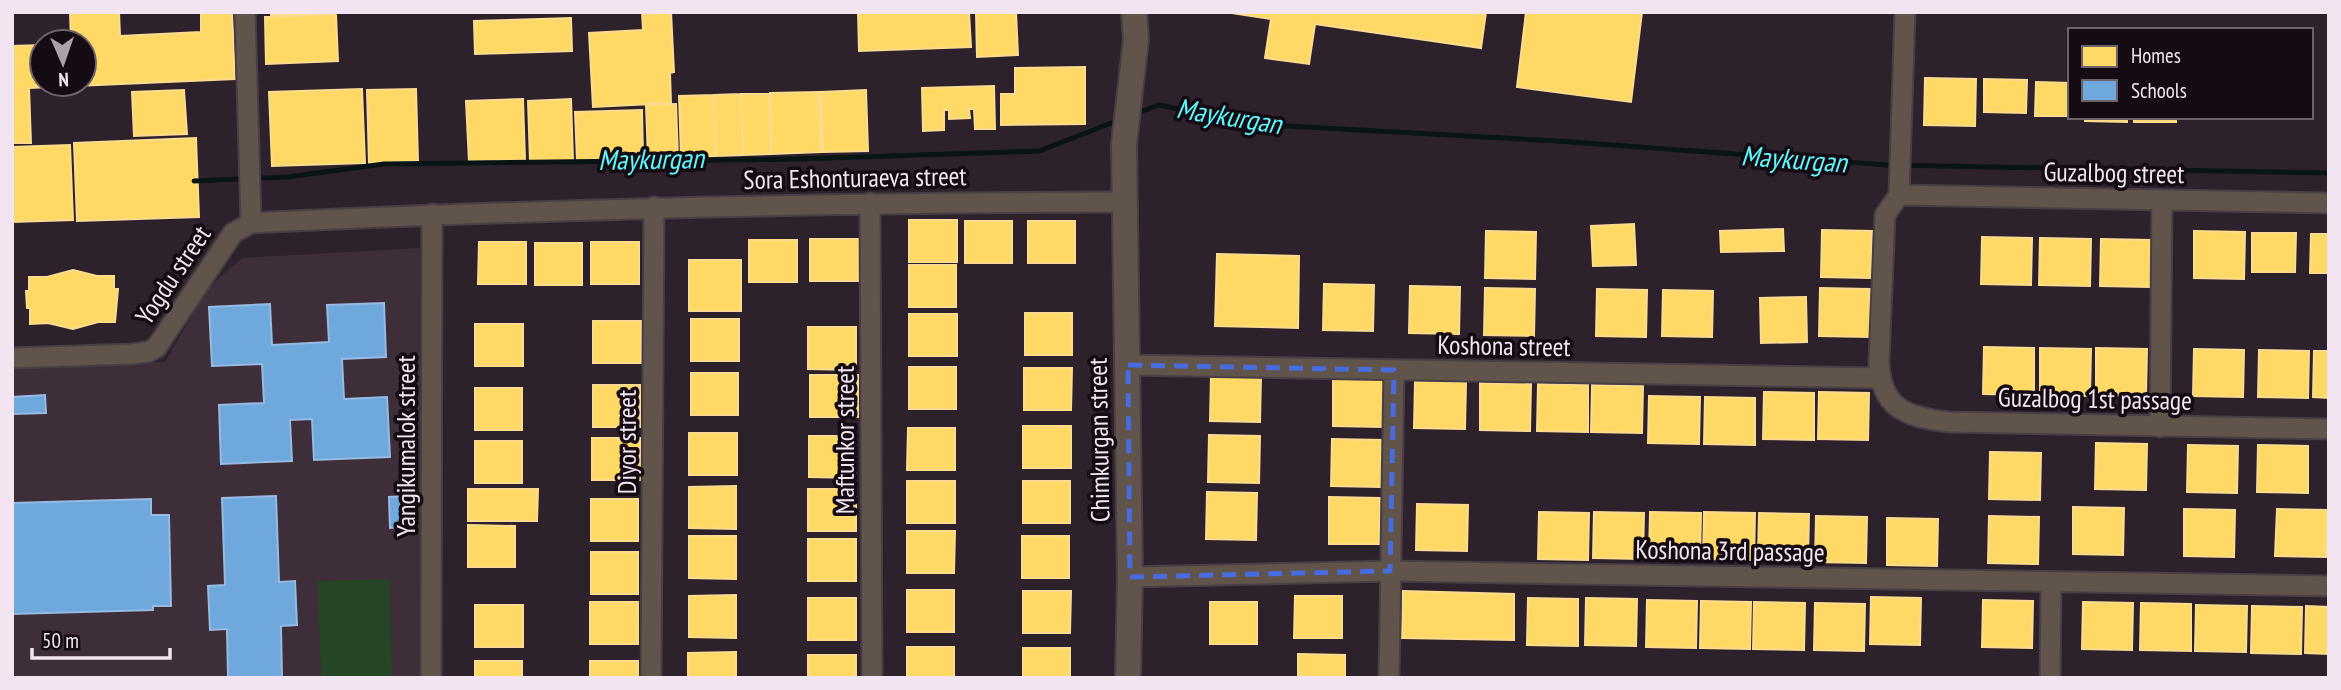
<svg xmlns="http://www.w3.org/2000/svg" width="2341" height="690" font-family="'PT Sans Narrow',sans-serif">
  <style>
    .education { fill: #3e2e39 }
    .green { fill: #264526 }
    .homes { fill: #ffd966; stroke: #fbdc8f; stroke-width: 2 }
    .schools { fill: #6fa8dc; stroke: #96bae2; stroke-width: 2 }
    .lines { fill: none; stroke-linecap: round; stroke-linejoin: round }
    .stream { stroke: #091415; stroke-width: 5 }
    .minor-casing { stroke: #483e47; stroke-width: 23 }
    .tertiary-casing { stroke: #483e47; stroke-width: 28 }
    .minor { stroke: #60544b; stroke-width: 19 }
    .tertiary { stroke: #60544b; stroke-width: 24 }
    .marked { fill: none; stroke: #486cdd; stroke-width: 5; stroke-dasharray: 14 9; stroke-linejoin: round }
    .labels { text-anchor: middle; stroke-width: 7; stroke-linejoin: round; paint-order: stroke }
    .street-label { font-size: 26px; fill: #f2e4f0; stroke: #140b13 }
    .water-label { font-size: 28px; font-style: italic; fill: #5cf8fa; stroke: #140b13 }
  </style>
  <rect width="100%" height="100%" fill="#2d222c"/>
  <path class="education" d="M420,248V678H12V364L165,362L207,289L242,258Z"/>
  <path class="green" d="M390,579L392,678H321L318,581Z"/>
  <path class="homes" d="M70,12H119L120,36L201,32V12H232L235,79L29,88L31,143H12V46L42,45V84H84V42H71Z
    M271,12H336V13L271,15Z
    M642,12H671L674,72L670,73L671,103L593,107L589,33L643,30Z
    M858,12H969L971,47L859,51Z
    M976,12H1016L1018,55L977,57Z
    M1225,12H1486L1481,48L1315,24L1309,64L1265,58L1271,19Z
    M1526,12H1642L1631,102L1517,87Z
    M336,14L338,61L266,64L265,17Z
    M571,18L572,51L475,54L474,21Z
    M1085,67V124L1001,125V94H1015V68Z
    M1925,78L1976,79L1975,126L1924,125Z
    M1984,79L2027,80L2026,113L1984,112Z
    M2036,82L2070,83V116H2035Z
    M994,86L995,129H975L974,109H969L970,118L949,119V110H944V130L923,131L922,88Z
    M362,89L365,163L272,166L269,92Z
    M416,89L418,161L369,163L367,90Z
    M184,90L187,134L134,136L132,92Z
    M866,90L868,151L823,152L821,92Z
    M819,92L821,152L772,154L770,93Z
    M741,94H769L771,154L743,155Z
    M741,94L743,155L715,156L714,95Z
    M714,95L715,156L681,157L679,96Z
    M523,99L525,160L469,162L466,101Z
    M571,99L573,160L530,161L528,101Z
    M676,104L678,157L648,158L646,105Z
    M642,110L643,158L577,161L575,112Z
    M2085,117H2127V122L2085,121Z
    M2134,117H2176V122H2134Z
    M196,138L199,217L77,221L74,143Z
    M70,145L73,220L12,222V147Z
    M909,220H957V262H909Z
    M965,221H1012V263H965Z
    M1028,221H1075V263H1028Z
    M1634,224L1636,265L1593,266L1591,226Z
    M1783,229L1784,251L1721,252L1720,231Z
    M1822,230L1872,231L1871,278L1821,277Z
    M1486,231L1536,232L1535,279L1485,278Z
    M2194,231L2245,232L2244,279L2194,278Z
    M2252,233H2296L2295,272H2252Z
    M2311,234H2329V273H2310Z
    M1982,237L2032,238L2031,285L1981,284Z
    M2040,238L2091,239L2090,286L2039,285Z
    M810,239H858V281H810Z
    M2101,239L2151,240L2150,287L2100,286Z
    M749,240H797V282H749Z
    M479,242H526V284H478Z
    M591,242H639V284H591Z
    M535,243H582V285H535Z
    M1217,254L1299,256L1298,328L1215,326Z
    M689,260H741V311H689Z
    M909,265H956V307H909Z
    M73,270L97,276H114V289H118L115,322H98L73,329L48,323L30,324V308H27L26,291H29V277H47Z
    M1324,284L1374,285L1373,331L1323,330Z
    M1410,286L1460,287L1459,334L1409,333Z
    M1485,288L1535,289L1534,336L1484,335Z
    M1820,288L1870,289V337L1819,336Z
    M1597,289L1647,290L1646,337L1596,336Z
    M1663,290L1713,291L1712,337L1662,336Z
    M1806,297L1807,342L1761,343L1760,298Z
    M1025,313H1072V355H1025Z
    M909,314H957V356H909Z
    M691,319H739V361H691Z
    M593,321H641V363H593Z
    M475,324H523V366H475Z
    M808,327H856V370L808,369Z
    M1984,347L2034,348V395L1983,394Z
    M2040,348L2091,349L2090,396L2040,395Z
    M2096,348L2147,349L2146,396L2096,395Z
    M2194,349L2244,350L2243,397L2193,396Z
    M2259,350L2309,351L2308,398L2258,397Z
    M2314,351H2329V398L2313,397Z
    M909,367H956V409H909Z
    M1024,368H1072L1071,410H1024Z
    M691,373H738V415H691Z
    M1211,374L1261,375L1260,422L1210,421Z
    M810,375H858V417H810Z
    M1333,379L1384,380L1383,427L1333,426Z
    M1415,381L1466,382L1465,429L1414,428Z
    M1480,383L1531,384L1530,431L1480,430Z
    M1538,384L1588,385V432L1537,431Z
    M593,385H640V427H593Z
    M1592,385L1643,386L1642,433L1591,432Z
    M475,388H522V430H475Z
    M1764,392L1814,393V440L1763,439Z
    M1819,392L1869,393L1868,440L1818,439Z
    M1649,396L1700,397L1699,444L1648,443Z
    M1705,397L1755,398V445L1704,444Z
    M1023,426H1071V468H1023Z
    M908,428H955V470H907Z
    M689,433H737V475H689Z
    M1209,435L1260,436L1259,483L1208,482Z
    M809,436H856V478L809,477Z
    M592,438H640V480H592Z
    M1332,439L1382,440L1381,487L1331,486Z
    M475,441H522V483H475Z
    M2096,443L2147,444L2146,490L2095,489Z
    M2188,445L2238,446L2237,493L2187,492Z
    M2258,445L2308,446V493L2257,492Z
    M1990,452L2041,453L2040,500L1989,499Z
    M907,481H955V523H907Z
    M1023,481H1070V523H1023Z
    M736,486V529L689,528V487Z
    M468,489H538L537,521H468Z
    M808,489H856V531H808Z
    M1207,492L1257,493L1256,540L1206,539Z
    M1329,497L1380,498L1379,544H1329Z
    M591,499H638V541H591Z
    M1417,504L1468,505L1467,551L1416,550Z
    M2073,507L2124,508L2123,555L2073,554Z
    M2184,509L2235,510L2234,557L2184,556Z
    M2277,509L2327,510L2326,557L2275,556Z
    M1539,512L1589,513L1588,560L1538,559Z
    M1594,512L1644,513L1643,559L1593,558Z
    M1650,512L1701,513L1700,560L1649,559Z
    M1704,512L1755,513L1754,560L1703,559Z
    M1759,513L1809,514L1808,560L1758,559Z
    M1816,516L1867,517L1866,563L1815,562Z
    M1989,516L2039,517L2038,564L1988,563Z
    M1887,518L1938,519L1937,566L1887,565Z
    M468,525L515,526V567H468Z
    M907,531H955L954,573H907Z
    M689,536H736V579L689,578Z
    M1022,536H1069V578H1022Z
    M808,539H856V581H808Z
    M591,552H638V594H591Z
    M907,590H954V632H907Z
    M1023,591H1071L1070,633H1023Z
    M1403,591L1514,594V640L1402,638Z
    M736,595V638L689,637V596Z
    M1295,596H1342V638H1294Z
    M1871,597L1921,598L1920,645L1870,644Z
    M808,598H856V640H808Z
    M1528,598L1578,599V646L1527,645Z
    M1586,598L1637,599L1636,646L1585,645Z
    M1647,600L1697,601L1696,648L1646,647Z
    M1983,600L2033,601L2032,648L1982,647Z
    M1701,601L1751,602L1750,649L1700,648Z
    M590,602H638V644H590Z
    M1210,602H1257V644H1210Z
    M1754,602L1805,603L1804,650L1753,649Z
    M2083,602L2133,603L2132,650L2082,649Z
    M1815,603L1865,604L1864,651L1814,650Z
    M2141,603L2191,604V651L2140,650Z
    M475,605H523V647H475Z
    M2196,605L2247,606L2246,652L2195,651Z
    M2252,606L2302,607L2301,654L2251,653Z
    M2306,606L2329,607V654L2305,653Z
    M907,647H954V678H907Z
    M1023,648H1070V678H1023Z
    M736,652V678H688V653Z
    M1298,654L1345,655V678H1298Z
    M808,655H856V678H808Z
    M475,661H522V678H475Z
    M590,661H638V678H590Z"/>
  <path class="schools" d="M384,303L386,357L342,359L344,399L387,397L390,457L314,460L312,419L290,420L292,461L221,464L219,405L264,403L262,364L212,366L209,307L270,304L272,345L329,342L327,305Z
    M45,395L46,413L12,414V397Z
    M276,496L279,582L295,581L297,625L281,626L282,678H228L227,629L210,630L208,586L225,585L222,498Z
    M408,496L409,527L390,528L389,497Z
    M151,499V515H169L171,606H153V610L12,614V503Z"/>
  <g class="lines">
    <path class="stream" d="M1134,114L1159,105L1254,124L1557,141L1888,165L2329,173
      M194,181L287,177L384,164L798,159L1039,151L1119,120"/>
    <g class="minor-casing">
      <path id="minor" d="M245,12L251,223
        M1905,12L1899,195L1885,215L1879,360C1880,409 1906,417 1949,422L2329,429
        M1899,195L2329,203
        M870,203L872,678
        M12,358L133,354L148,352L156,348L233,233L251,223C542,209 833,203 1124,202
        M1128,365L1879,378
        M2160,427L2162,200
        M1130,577L1390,571L2329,586
        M431,678L432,214
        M651,678L654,207
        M1389,678L1394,370
        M2050,678L2051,582"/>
    </g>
    <g class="tertiary-casing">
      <path id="tertiary" d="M1128,678L1130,577L1124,144L1136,39L1134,12"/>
    </g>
    <use href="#minor" class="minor"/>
    <use href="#tertiary" class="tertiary"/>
  </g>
  <path class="marked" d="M1128,365L1394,370L1390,571L1130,577Z"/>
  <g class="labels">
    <g class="street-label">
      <text transform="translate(2114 173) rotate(1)" y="9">Guzalbog street</text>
      <text transform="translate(855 178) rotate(-1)" y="9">Sora Eshonturaeva street</text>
      <text transform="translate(173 275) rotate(-56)" y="9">Yogdu street</text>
      <text transform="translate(1504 346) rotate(1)" y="9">Koshona street</text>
      <text transform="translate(2095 399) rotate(1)" y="9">Guzalbog 1st passage</text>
      <text transform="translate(845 440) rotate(-90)" y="9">Maftunkor street</text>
      <text transform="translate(1099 440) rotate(-91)" y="9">Chimkurgan street</text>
      <text transform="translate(627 442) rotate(-90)" y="9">Diyor street</text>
      <text transform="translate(406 446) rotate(-90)" y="9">Yangikumalok street</text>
      <text transform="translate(1730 551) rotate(1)" y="9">Koshona 3rd passage</text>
    </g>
    <g class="water-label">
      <text transform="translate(1229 116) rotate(9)" y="10">Maykurgan</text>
      <text transform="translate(651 159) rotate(-1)" y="10">Maykurgan</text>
      <text transform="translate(1794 159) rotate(4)" y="10">Maykurgan</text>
    </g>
  </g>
  <rect width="2341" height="690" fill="none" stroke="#f2e4f0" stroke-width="28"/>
  <rect x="2068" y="28" width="245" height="91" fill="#140b13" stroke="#6d626b" stroke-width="2"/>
  <rect x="2082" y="46" width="35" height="21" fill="#ffd966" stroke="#6d626b" stroke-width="2"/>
  <text x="2131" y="63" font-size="21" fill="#f2e4f0">Homes</text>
  <rect x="2082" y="80" width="35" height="21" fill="#6fa8dc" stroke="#6d626b" stroke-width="2"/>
  <text x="2131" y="98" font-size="21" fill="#f2e4f0">Schools</text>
  <g transform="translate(63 63) rotate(178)"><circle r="33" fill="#140b13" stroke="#6d626b" stroke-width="2"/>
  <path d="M0-5L12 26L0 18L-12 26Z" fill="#ada0ab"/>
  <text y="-10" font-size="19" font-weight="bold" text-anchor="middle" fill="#f2e4f0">N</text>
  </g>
  <path d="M32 648v10h138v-10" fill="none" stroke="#f2e4f0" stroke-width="3.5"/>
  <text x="42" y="648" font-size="21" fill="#f2e4f0" stroke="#140b13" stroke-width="5" paint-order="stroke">50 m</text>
</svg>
